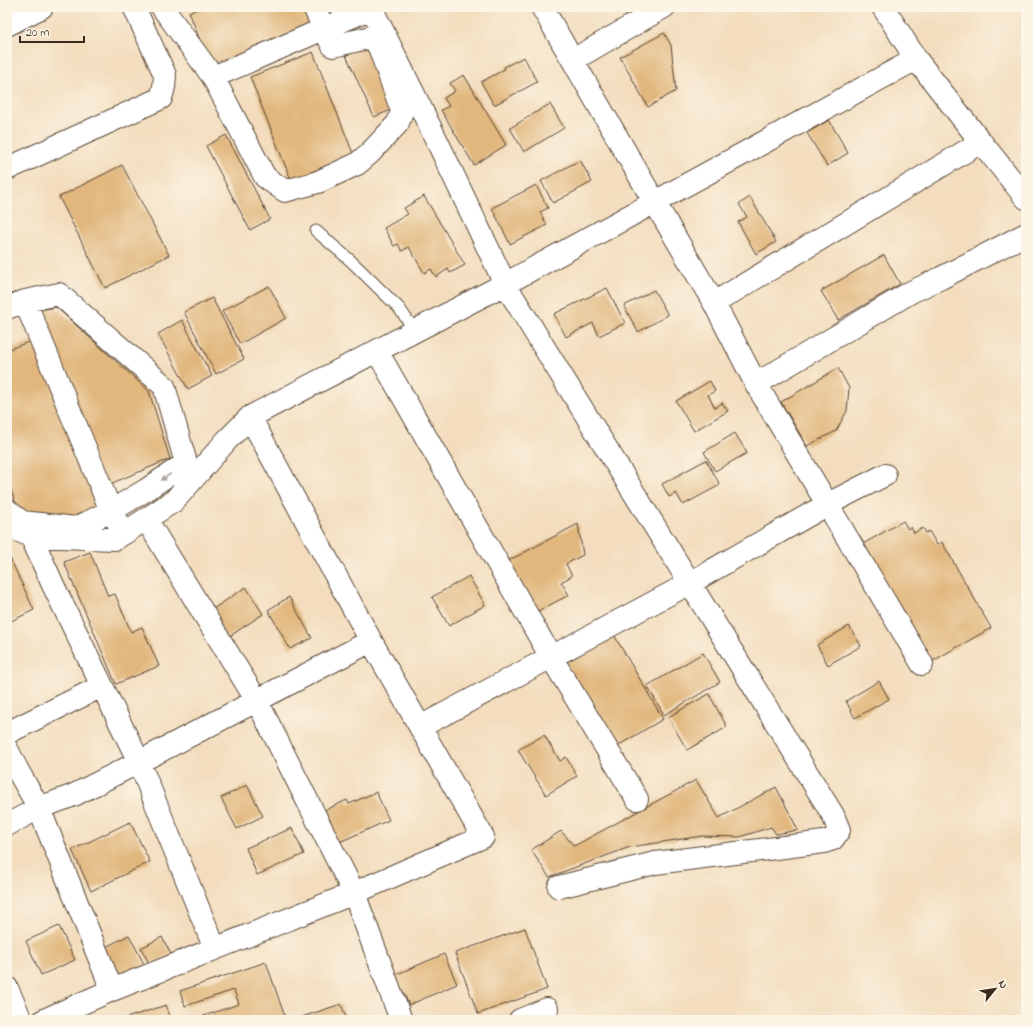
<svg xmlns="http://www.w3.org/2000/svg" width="1033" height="1027" font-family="'Indie Flower',sans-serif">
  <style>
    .building { fill: #e1b77e }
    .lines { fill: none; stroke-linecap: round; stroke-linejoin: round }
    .lane-casing { stroke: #574536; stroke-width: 13 }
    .street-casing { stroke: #574536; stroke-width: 24 }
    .lane { stroke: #fff; stroke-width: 11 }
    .street { stroke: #fff; stroke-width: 22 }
    .oneway { fill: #a79f9a }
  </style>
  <rect width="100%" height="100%" fill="#fcf5e5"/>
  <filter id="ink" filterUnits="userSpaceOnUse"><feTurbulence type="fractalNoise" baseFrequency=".025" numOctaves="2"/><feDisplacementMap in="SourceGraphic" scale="8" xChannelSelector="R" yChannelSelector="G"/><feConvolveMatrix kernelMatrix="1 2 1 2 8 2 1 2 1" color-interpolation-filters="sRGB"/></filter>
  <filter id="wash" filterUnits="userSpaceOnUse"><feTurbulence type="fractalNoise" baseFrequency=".012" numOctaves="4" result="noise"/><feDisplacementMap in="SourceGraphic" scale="16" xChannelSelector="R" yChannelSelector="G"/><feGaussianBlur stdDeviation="0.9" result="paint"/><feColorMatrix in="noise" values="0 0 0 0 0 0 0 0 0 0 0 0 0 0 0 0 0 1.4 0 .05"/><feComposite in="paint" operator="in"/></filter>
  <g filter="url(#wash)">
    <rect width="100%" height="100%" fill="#f3ddbe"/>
    <g id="blocks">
      <path class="building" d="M203,7H306L314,27L210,66L189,12Z
        M664,33L671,45L676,91L648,107L620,57Z
        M366,41L396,108L374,117L344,51Z
        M313,52L354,156L291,180L250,77Z
        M524,57L537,82L494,105L481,82L505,69L504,67Z
        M464,75L506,145L474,165L441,110L449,106L444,98L455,91L450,83Z
        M550,104L564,128L524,152L510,128Z
        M829,120L848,153L827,166L807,133Z
        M226,135L270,219L250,230L206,146Z
        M580,160L592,182L553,203L541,181Z
        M122,165L169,255L105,288L59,197Z
        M536,185L548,208L540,212L547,225L510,244L492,208Z
        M424,196L465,265L450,273L448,269L436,277L431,269L424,273L409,247L402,251L398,244L394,246L384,228L408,214L404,208Z
        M750,197L776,242L756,254L738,222L747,217L739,204Z
        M884,255L900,284L838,320L821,291Z
        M269,286L286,318L240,344L222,311Z
        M607,288L625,323L599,336L593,323L566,337L554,314Z
        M654,290L668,315L638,332L624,306Z
        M212,298L244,359L216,374L184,312Z
        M56,307L149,391L170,459L105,486L35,311Z
        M182,320L212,376L188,389L158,334Z
        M39,338L99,511L79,520L21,518L7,479V350Z
        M838,368L849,388L847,411L836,431L807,446L781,402Z
        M710,381L715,391L708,395L715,408L722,403L728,411L694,431L676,401Z
        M735,433L747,453L715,471L704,452Z
        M706,460L720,485L683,505L676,493L669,497L662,484Z
        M903,521L908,529L911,527L914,533L923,528L926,533L929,531L937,545L942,542L991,628L931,662L863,544Z
        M578,524L583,555L566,564L572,576L561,582L569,595L536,612L508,561Z
        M90,552L108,596L115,594L131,632L142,627L159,666L116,684L64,562Z
        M10,558L34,610L7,623V559Z
        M469,576L485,605L449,626L432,597Z
        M246,587L263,614L227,638L210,611Z
        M289,597L312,638L290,649L268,610Z
        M849,626L861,646L828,665L817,645Z
        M614,635L663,719L614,748L565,663Z
        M703,653L720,682L664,715L647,686Z
        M879,681L889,699L855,718L846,701Z
        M709,694L727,727L687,750L668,717Z
        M544,735L560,761L566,757L577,776L546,795L518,750Z
        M696,780L719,818L776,787L798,830L776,834L771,827L740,837L702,836L630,847L549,877L531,850L561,831L574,846Z
        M247,785L263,816L237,829L221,798Z
        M376,792L389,820L335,844L321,812L347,800L349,804Z
        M130,822L150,862L91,891L72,850Z
        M292,828L304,854L257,875L246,848Z
        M59,926L75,960L41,975L26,941Z
        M525,928L547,989L478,1014L455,953Z
        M129,935L146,968L120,982L102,949Z
        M162,937L171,954L150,965L141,948Z
        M444,954L457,984L409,1005L395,975Z
        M266,962L286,1020H192L239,1004L234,990L185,1006L180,991Z
        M341,1004L347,1020H293Z
        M166,1005L171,1020H120Z"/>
    </g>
  </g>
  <g filter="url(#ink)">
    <use href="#blocks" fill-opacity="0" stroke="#574536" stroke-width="1"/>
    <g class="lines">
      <g class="lane-casing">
        <path id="lane" d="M316,231L350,260L399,308L415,331"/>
      </g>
      <g class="street-casing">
        <path id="street" d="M162,7L213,77L265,177L285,191L318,182L357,164L370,153L398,123L402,111L379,47L372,37L333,46L324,29L314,7
          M371,7L438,143L505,284L833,815L839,830L833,839L824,842L655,863L559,887
          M542,7L655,203L714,303L756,384L922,664
          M883,7L916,59L981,142
          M7,25L42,7
          M573,60L664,7
          M213,77L372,8
          M7,169L161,98L164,87L165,75L134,7
          M25,301L111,511L125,533
          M714,303L981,142L1026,198
          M7,308L25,301L59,294L164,386L186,463
          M377,351L551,657L637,799
          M756,384L911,292L941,278L1026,234
          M7,510L22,522L76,528L111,511L146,490L186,463
          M146,519L257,701L354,893L401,1020
          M7,526L31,536L115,539L174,501L227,440L250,417
          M31,536L53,585L139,762L215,949
          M420,727L690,583L828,504L885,475
          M7,733L102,686
          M7,749L18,771L39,808L74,795L139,762L371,641
          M7,825L39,808L112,990L44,1020
          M7,988L21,1020
          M112,990L354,893L483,837L371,641L250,417L505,284L916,59
          M520,1020L547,1009"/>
      </g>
      <use href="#lane" class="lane"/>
      <use href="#street" class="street"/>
    </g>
    <defs><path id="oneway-solid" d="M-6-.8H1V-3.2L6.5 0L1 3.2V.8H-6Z"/></defs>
    <use class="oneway" href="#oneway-solid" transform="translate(166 477) rotate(146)"/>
  </g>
  <rect width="1033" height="1027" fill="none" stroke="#fcf5e5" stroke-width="24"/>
  <g transform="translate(995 989) rotate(60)" stroke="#fcf5e5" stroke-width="3" paint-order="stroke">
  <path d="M0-3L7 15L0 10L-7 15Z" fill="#3b2a1e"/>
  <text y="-6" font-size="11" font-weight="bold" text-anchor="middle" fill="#3b2a1e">N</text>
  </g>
  <path d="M20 36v6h64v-6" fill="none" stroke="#3b2a1e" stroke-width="2"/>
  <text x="26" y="36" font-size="12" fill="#3b2a1e" stroke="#fcf5e5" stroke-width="3" paint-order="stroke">20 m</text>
</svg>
